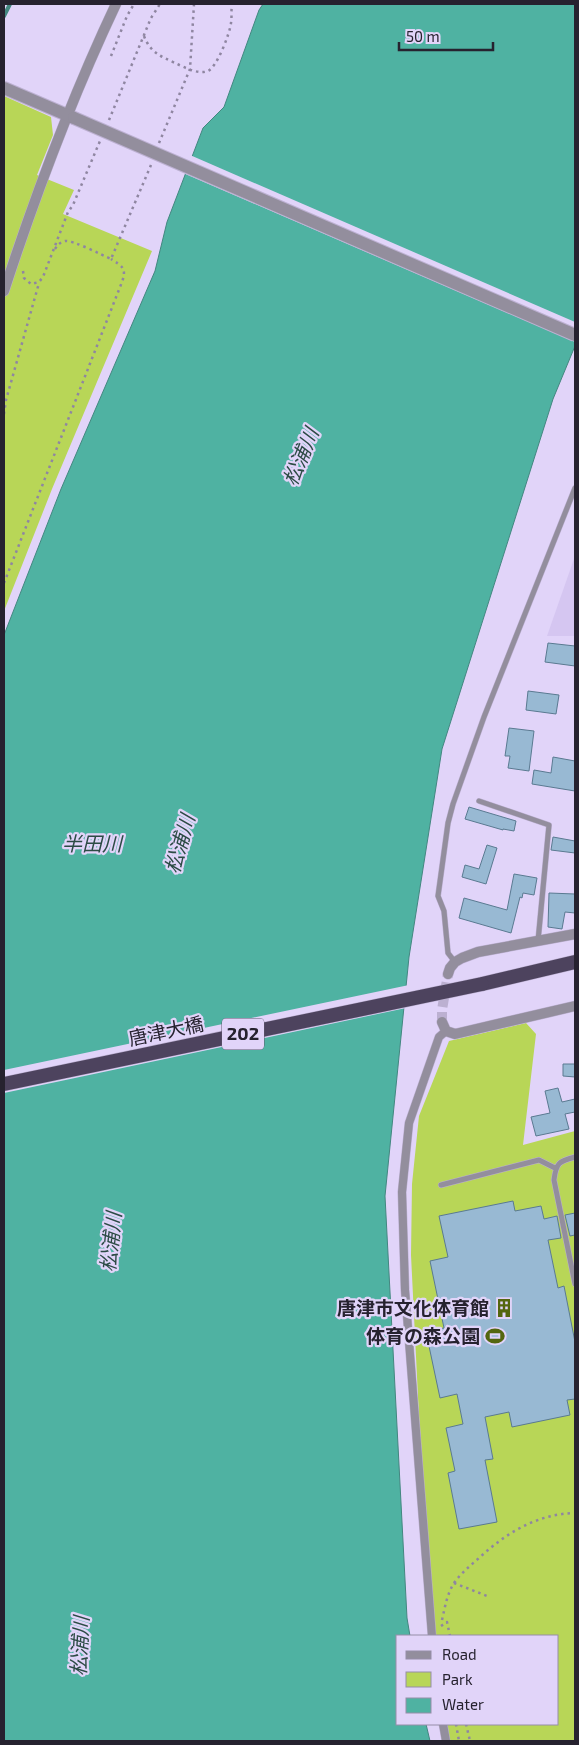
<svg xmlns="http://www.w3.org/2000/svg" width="579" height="1745" font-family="'Exo 2','Noto Sans JP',sans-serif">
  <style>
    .built { fill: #d5c6f1 }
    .green { fill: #b8d657 }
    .water { fill: #4fb2a2; stroke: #438780 }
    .pier { fill: #e1d4f9 }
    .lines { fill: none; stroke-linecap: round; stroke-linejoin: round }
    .stream { stroke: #438780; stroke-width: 4 }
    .building { fill: #98b9d3; stroke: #5a7a91 }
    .minor-tunnel { stroke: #bcb0d1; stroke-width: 10; stroke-dasharray: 10 5; stroke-linecap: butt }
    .service-casing { stroke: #bcb0d1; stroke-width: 6 }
    .pedestrian-casing { stroke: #bcb0d1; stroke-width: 9 }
    .minor-casing { stroke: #bcb0d1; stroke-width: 11 }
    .tertiary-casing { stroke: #bcb0d1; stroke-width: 14 }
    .trunk-casing { stroke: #bcb0d1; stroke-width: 15 }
    .path { stroke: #8f86a1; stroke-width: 2.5; stroke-dasharray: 2.5 4; stroke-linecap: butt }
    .service { stroke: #938e9d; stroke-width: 5 }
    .pedestrian { stroke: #938e9d; stroke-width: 8 }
    .minor { stroke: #938e9d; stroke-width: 10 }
    .tertiary { stroke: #938e9d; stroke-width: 12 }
    .trunk { stroke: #4d435e; stroke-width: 14 }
    .tertiary-bridge-casing { stroke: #bcb0d1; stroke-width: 14; stroke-linecap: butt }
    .trunk-bridge-casing { stroke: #bcb0d1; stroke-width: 15; stroke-linecap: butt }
    .tertiary-bridge { stroke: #938e9d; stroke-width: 12 }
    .trunk-bridge { stroke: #4d435e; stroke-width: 14 }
    .labels { text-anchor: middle; stroke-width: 4.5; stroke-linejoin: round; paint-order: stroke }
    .shield { fill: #e1d4f9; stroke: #5e576c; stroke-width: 1 }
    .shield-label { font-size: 18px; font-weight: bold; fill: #26222f }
    .street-label { font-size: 19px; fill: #26222f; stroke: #e1d4f9 }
    .poi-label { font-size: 19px; font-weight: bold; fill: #26222f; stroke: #e1d4f9; text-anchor: end }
    .water-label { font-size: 20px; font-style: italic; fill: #2c4b45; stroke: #e1d4f9 }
  </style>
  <rect width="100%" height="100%" fill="#e1d4f9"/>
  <path class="built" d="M575,556V636H547Z"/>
  <path class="green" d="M4,96L51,117L53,135L37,175L74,190L63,214L152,251L52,489L4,611Z
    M526,1023L536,1034L523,1145L575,1131V1741H449L446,1724H558V1636H435L419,1417L411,1255L412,1184L419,1116L449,1041Z"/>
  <path class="water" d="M263,4H575V346L553,399L442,749L409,957L385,1196L407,1618L410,1636H398V1724H426L430,1741H4V635L61,489L155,271L167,222L203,128L224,107L259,10Z"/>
  <path class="pier" d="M190,155L575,322V342L183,173Z
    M409,985L406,1008L4,1093V1070Z"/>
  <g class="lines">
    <path class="stream" d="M4,16L10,4"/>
  </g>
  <path class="building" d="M548,643L575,646V666L545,662Z
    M528,691L559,695L556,714L526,710Z
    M509,728L534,731L529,771L508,768L510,756H505Z
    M553,757L575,761V791L532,784L534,770L551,773Z
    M469,807L516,821L514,831L503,829V830L465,819Z
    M553,837L575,841V853L551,850Z
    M487,845L497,848L486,884L462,877L465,865L479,869Z
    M514,874L537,878L534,895L523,893L522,898L520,897L511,933L459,918L464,898L507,910Z
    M549,893L575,894V913L565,912L562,929L548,927Z
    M563,1064H575V1077L563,1076Z
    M558,1088L562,1102L575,1099V1112L565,1114L569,1129L536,1136L531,1117L550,1113L545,1091Z
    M513,1201L515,1211L541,1206L544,1219L557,1216L561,1238L548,1240L558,1288L564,1286L575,1342V1399L567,1400L570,1415L512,1427L509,1412L485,1417L493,1459L485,1460L497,1522L459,1529L448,1473L455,1471L446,1428L463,1424L457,1394L440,1398L426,1332L444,1328L430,1261L448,1257L439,1216Z
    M575,1213V1235L570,1236L565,1215Z"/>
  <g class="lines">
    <path class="minor-tunnel" d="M442,1022V1010L448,974"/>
    <g class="service-casing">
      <path id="service" d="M479,801L549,825L538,941
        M455,962L448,953L444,911L438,896L448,823L453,804L484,717L575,488
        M575,1157C559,1161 556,1163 554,1180L575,1284
        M441,1185L539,1160L555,1168"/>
    </g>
    <g class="pedestrian-casing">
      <path id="pedestrian" d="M432,1636L405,1290L402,1192L409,1123L439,1037L446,1031
        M443,1724L446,1741"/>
    </g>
    <g class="minor-casing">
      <path id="minor" d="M4,291C36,193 72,97 116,4
        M448,974L450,968L455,962L462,958L478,952L575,934
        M442,1022L446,1031L455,1034L575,1006"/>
    </g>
    <g class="tertiary-casing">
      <path id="tertiary" d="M4,88L74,118"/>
    </g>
    <g class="trunk-casing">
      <path id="trunk" d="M482,984L575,962"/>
    </g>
    <path class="path" d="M144,36C150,52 160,56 175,63C184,67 198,75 208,71C217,67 230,33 231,23C232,17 231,10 232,4
      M111,56L127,16L134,4
      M109,120L151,18L160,4
      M159,143L190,69L194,4
      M55,249C58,245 60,242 65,241C73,240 102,255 111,259L151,165
      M23,271L24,278L31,284L39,282L43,277L68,212L73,205L100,141
      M4,414L6,400L39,283
      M4,583L122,282C127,268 122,266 111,259
      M454,1583L487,1596
      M442,1620C445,1607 447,1594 454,1583C461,1573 470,1566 479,1558C506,1533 537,1514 575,1513
      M441,1626L447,1622L450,1636
      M456,1724L459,1741
      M466,1724L470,1741"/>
    <use href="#service" class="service"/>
    <use href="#pedestrian" class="pedestrian"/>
    <use href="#minor" class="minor"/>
    <use href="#tertiary" class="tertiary"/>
    <use href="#trunk" class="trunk"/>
    <g class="tertiary-bridge-casing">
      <path id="tertiary-bridge" d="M74,118L575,335"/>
    </g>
    <g class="trunk-bridge-casing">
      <path id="trunk-bridge" d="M4,1084L482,984"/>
    </g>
    <use href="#tertiary-bridge" class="tertiary-bridge"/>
    <use href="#trunk-bridge" class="trunk-bridge"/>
  </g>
  <defs>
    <g id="building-bare" transform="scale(1.5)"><path d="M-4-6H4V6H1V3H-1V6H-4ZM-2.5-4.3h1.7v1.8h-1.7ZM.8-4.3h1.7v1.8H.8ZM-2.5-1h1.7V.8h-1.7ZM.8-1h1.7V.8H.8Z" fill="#55660f" stroke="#e1d4f9" stroke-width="2.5" paint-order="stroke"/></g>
    <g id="stadium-bare" transform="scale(1.5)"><path d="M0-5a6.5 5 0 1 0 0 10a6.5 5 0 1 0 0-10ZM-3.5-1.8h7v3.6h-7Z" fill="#55660f" stroke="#e1d4f9" stroke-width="2.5" paint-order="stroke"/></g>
  </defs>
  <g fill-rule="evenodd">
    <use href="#building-bare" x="504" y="1308"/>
    <use href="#stadium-bare" x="495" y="1336"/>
  </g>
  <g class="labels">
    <rect class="shield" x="222" y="1018.5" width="42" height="31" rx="4"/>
    <g class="shield-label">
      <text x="243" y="1040">202</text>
    </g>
    <g class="street-label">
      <text transform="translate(166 1031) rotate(-12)" y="7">唐津大橋</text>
    </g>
    <g class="poi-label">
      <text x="489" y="1315">唐津市文化体育館</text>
      <text x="480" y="1343">体育の森公園</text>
    </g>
    <g class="water-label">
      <text transform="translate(301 457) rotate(-67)" y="7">松浦川</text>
      <text x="92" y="851">半田川</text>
      <text transform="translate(180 844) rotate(-74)" y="7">松浦川</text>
      <text transform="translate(111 1242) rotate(-84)" y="7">松浦川</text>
      <text transform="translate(80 1646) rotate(-87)" y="7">松浦川</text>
    </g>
  </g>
  <rect width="579" height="1745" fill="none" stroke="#26222f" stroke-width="10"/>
  <rect x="396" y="1635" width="162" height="90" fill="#e1d4f9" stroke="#968da8"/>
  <rect x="406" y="1651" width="25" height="8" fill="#938e9d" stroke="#968da8"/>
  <text x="442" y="1660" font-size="15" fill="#26222f">Road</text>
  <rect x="406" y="1672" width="25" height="15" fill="#b8d657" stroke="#968da8"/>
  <text x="442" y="1685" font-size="15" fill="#26222f">Park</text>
  <rect x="406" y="1698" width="25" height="15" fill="#4fb2a2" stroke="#968da8"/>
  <text x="442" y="1710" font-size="15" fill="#26222f">Water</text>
  <path d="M399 42v8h94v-8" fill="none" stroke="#26222f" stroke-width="2.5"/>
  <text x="406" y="42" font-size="15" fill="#26222f" stroke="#e1d4f9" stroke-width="4" paint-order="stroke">50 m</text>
</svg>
